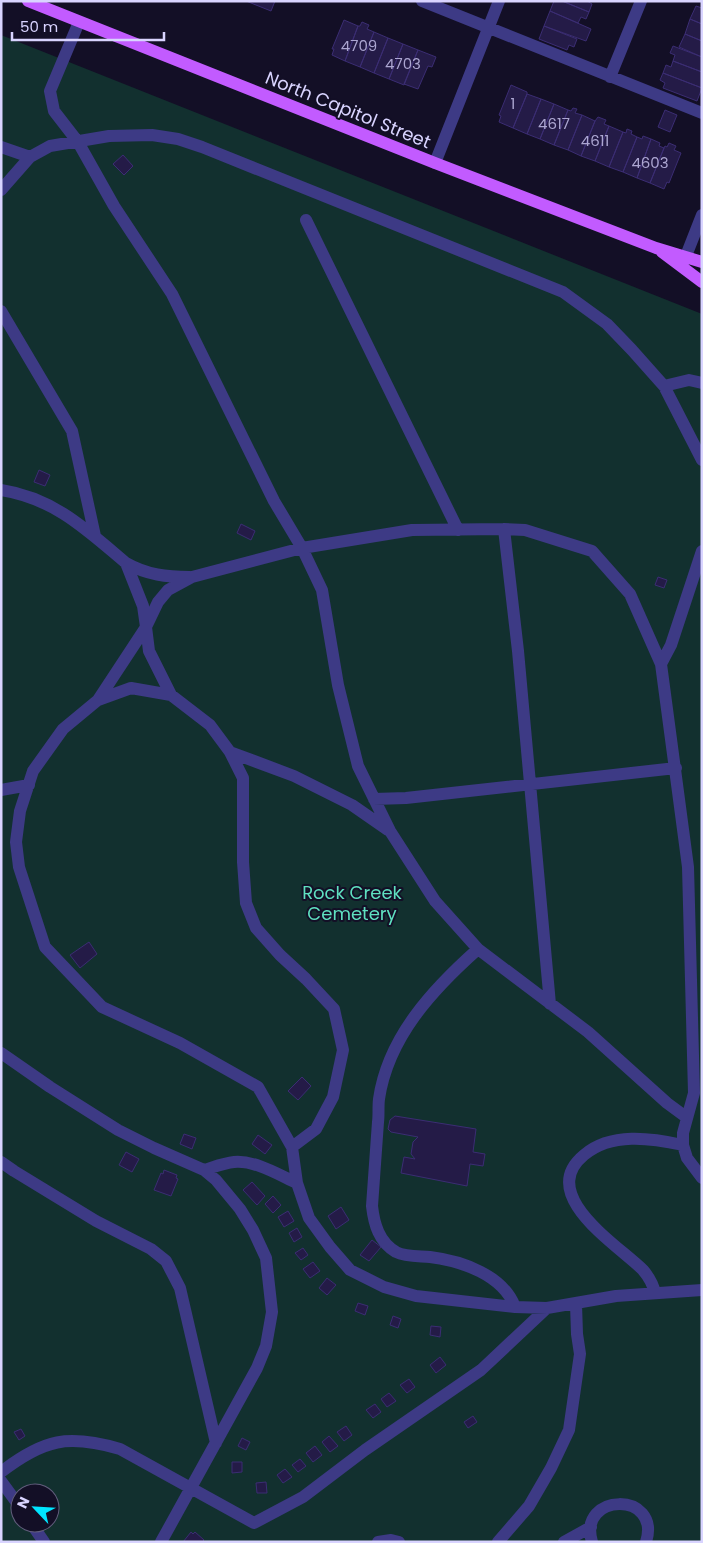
<svg xmlns="http://www.w3.org/2000/svg" width="703" height="1543" font-family="Poppins,sans-serif">
  <style>
    .green { fill: #12302f; fill-rule: evenodd }
    .building { fill: #241b47; stroke: #3b2d73 }
    .lines { fill: none; stroke-linecap: round; stroke-linejoin: round }
    .minor { stroke: #3d3a85; stroke-width: 12 }
    .major { stroke: #c25bff; stroke-width: 12 }
    .labels { text-anchor: middle; stroke-width: 4; stroke-linejoin: round; paint-order: stroke }
    .number-label { font-size: 15px; fill: #aca6d1 }
    .street-label { font-size: 18px; fill: #d9d4ff; stroke: #130f26 }
    .park-label { font-size: 18px; fill: #5fe0c0; stroke: #130f26 }
  </style>
  <rect width="100%" height="100%" fill="#130f26"/>
  <path class="green" d="M1,35L702,314V1542H1ZM20,1493H50V1523H20Z"/>
  <path class="building" d="M246,1H275L271,11Z
    M554,1H562L589,12L586,19L581,17L578,23L550,11Z
    M562,1H587L592,4L589,12Z
    M696,6L702,8V24L690,19Z
    M550,11L591,29L586,41L544,26Z
    M690,19L702,24V41L685,34Z
    M344,20L358,26L345,61L332,55L334,49H332Z
    M362,22L369,25L367,29L374,32L360,67L345,61L358,26H360Z
    M544,26L577,39L574,47L569,45L567,50L539,39Z
    M374,32L388,38L374,73L360,67Z
    M685,34L702,41V57L679,47Z
    M388,38L403,44L389,79L374,73Z
    M403,44L418,50L404,85L389,79Z
    M673,46L702,57V72L673,61L675,55L670,53Z
    M418,50L436,57L432,67L428,66L418,89L404,84Z
    M673,61L702,72V88L663,73L666,65L671,67Z
    M663,73L702,88L697,101L663,88L665,83L660,80Z
    M511,85L527,92V94L513,128L499,122L501,116L499,115Z
    M527,94L541,99L527,134L513,128Z
    M541,99L554,104L540,139L527,134Z
    M554,104L568,110L554,145L540,139Z
    M573,108L577,109L575,113L582,115L568,150L554,145L568,110L571,111Z
    M665,110L677,115L670,132L658,127Z
    M582,115L595,121L581,156L568,150Z
    M598,117L606,120L604,124L609,126L595,161L581,156L595,121Z
    M609,126L623,132L609,167L595,161Z
    M627,129L632,131L631,134L637,137L623,172L609,167L623,132L626,133Z
    M643,136L651,139L637,178L623,172L637,137L642,139Z
    M651,139L660,143L659,146L664,148L650,183L637,178Z
    M669,143L676,146L674,150L681,153L669,183L667,182L664,189L650,183L664,148L665,146L667,147Z
    M123,155L133,166L124,175L113,164Z
    M39,470L50,475L45,486L34,482Z
    M241,524L255,531L251,540L237,533Z
    M658,577L667,580L664,588L655,585Z
    M89,942L97,954L80,968L70,955Z
    M302,1077L311,1086L298,1100L288,1091Z
    M395,1116L476,1129L473,1152L485,1154L483,1166L470,1164L467,1186L401,1173L404,1157L415,1159L411,1154L413,1142L418,1137L391,1132L388,1129L390,1120Z
    M184,1134L196,1138L192,1149L180,1144Z
    M258,1135L272,1145L265,1154L252,1144Z
    M126,1152L139,1159L132,1172L119,1165Z
    M164,1170L177,1175L176,1178L178,1179L171,1196L154,1190L161,1173L163,1174Z
    M252,1182L265,1196L257,1205L243,1190Z
    M273,1196L281,1205L273,1213L265,1204Z
    M341,1207L349,1220L336,1229L328,1216Z
    M288,1211L294,1221L284,1227L278,1217Z
    M297,1228L302,1237L294,1242L289,1233Z
    M372,1240L381,1247L369,1261L360,1255Z
    M303,1248L308,1255L301,1260L295,1253Z
    M313,1262L320,1271L310,1278L303,1269Z
    M327,1278L336,1285L327,1295L319,1288Z
    M358,1303L368,1306L365,1315L355,1311Z
    M393,1316L401,1319L398,1328L390,1325Z
    M431,1326L441,1327L440,1337L430,1335Z
    M440,1357L446,1365L436,1373L430,1365Z
    M409,1379L415,1387L407,1393L400,1385Z
    M389,1393L396,1401L387,1407L381,1399Z
    M375,1404L381,1412L373,1418L366,1410Z
    M473,1416L477,1422L468,1428L464,1422Z
    M346,1426L352,1435L344,1441L337,1432Z
    M21,1429L25,1436L19,1440L14,1432Z
    M329,1436L338,1446L330,1452L322,1442Z
    M242,1438L250,1442L246,1450L238,1446Z
    M315,1446L322,1455L313,1462L306,1453Z
    M300,1459L306,1466L298,1472L292,1465Z
    M232,1462H242V1472L232,1473Z
    M285,1469L292,1477L283,1483L277,1475Z
    M266,1482L267,1493H257L256,1483Z
    M191,1532L193,1534L195,1532L204,1540L202,1542H183Z"/>
  <g class="lines">
    <path class="minor" d="M422,1L702,113
      M79,22L50,91L54,111L78,142L114,206L172,294L274,501L302,548L322,590L338,685L358,766L390,831L435,901L478,949L588,1032L667,1103L686,1117
      M610,77L641,1
      M1,147L30,157
      M435,163L499,1
      M1,190L30,157L50,146L109,136L152,135L178,139L202,147L563,292L607,324L632,350L664,386L702,460
      M306,220L458,530
      M682,266L702,215
      M1,311L72,431L95,536
      M664,386L689,380L702,383
      M1,490C54,498 87,530 126,563
      M504,529L518,651L550,1004
      M661,664L671,645L702,551
      M171,695L149,651L146,627L158,602L168,590L192,577L302,548L412,530L504,529L525,530L592,551L630,594L661,664L688,867L694,1093L683,1133V1145L687,1158L702,1178
      M98,700L146,627L143,606L126,563C147,575 167,577 190,577
      M230,752L294,776L352,805L388,830
      M1,790L29,785
      M374,799L406,798L676,768
      M478,949C433,989 388,1037 379,1099C378,1107 379,1115 378,1122C376,1150 374,1178 372,1206C374,1224 379,1242 396,1252C406,1257 419,1256 430,1257C462,1261 503,1275 515,1307
      M1,1053L50,1087L118,1130L154,1148L204,1170L216,1180L240,1209L253,1230L266,1258L272,1312L266,1346L257,1368L161,1542
      M292,1147L316,1129L333,1097L343,1050L334,1009L306,979L280,955L256,928L246,903L243,862V778L230,752L210,725L171,695L131,688L98,700L63,729L33,771L20,811L16,842L19,867L45,947L102,1007L180,1043L258,1087L292,1147L297,1183L309,1218L330,1247L350,1270L384,1287L416,1296L515,1307L547,1308L616,1296L702,1290
      M1,1162L14,1171L96,1221L151,1249L166,1261L180,1288L216,1443
      M204,1170C214,1167 224,1163 234,1162C255,1160 279,1175 297,1183
      M655,1293C653,1284 649,1277 643,1270C618,1245 536,1195 584,1155C611,1132 651,1138 683,1145
      M1,1472C44,1439 68,1434 120,1449L254,1523L303,1497L365,1450L481,1370L547,1308
      M1,1481L20,1507
      M31,1523L44,1542
      M378,1542L391,1540L399,1542
      M498,1542L529,1506L551,1468L569,1430L580,1354L577,1334L576,1304
      M564,1542L591,1527
      M592,1542C577,1492 662,1491 646,1542"/>
    <path class="major" d="M28,1L435,163L656,248L702,262
      M662,252L702,282"/>
  </g>
  <g class="labels">
    <g class="number-label">
      <text x="359" y="51">4709</text>
      <text x="403" y="69">4703</text>
      <text x="513" y="109">1</text>
      <text x="554" y="129">4617</text>
      <text x="595" y="146">4611</text>
      <text x="650" y="168">4603</text>
    </g>
    <g class="street-label">
      <text transform="translate(348 110) rotate(22)" y="6">North Capitol Street</text>
    </g>
    <g class="park-label">
      <text x="352" y="899">Rock Creek<tspan x="352" dy="21">Cemetery</tspan></text>
    </g>
  </g>
  <rect width="703" height="1543" fill="none" stroke="#d9d4ff" stroke-width="5"/>
  <g transform="translate(35 1508) rotate(295)"><circle r="24" fill="#130f26" stroke="#625e7d"/>
  <path d="M0-4L9 19L0 12L-9 19Z" fill="#00e5ff"/>
  <text y="-8" font-size="14" font-weight="bold" text-anchor="middle" fill="#d9d4ff">N</text>
  </g>
  <path d="M12 32v8h152v-8" fill="none" stroke="#d9d4ff" stroke-width="2.5"/>
  <text x="20" y="32" font-size="15" fill="#d9d4ff" stroke="#130f26" stroke-width="4" paint-order="stroke">50 m</text>
</svg>
